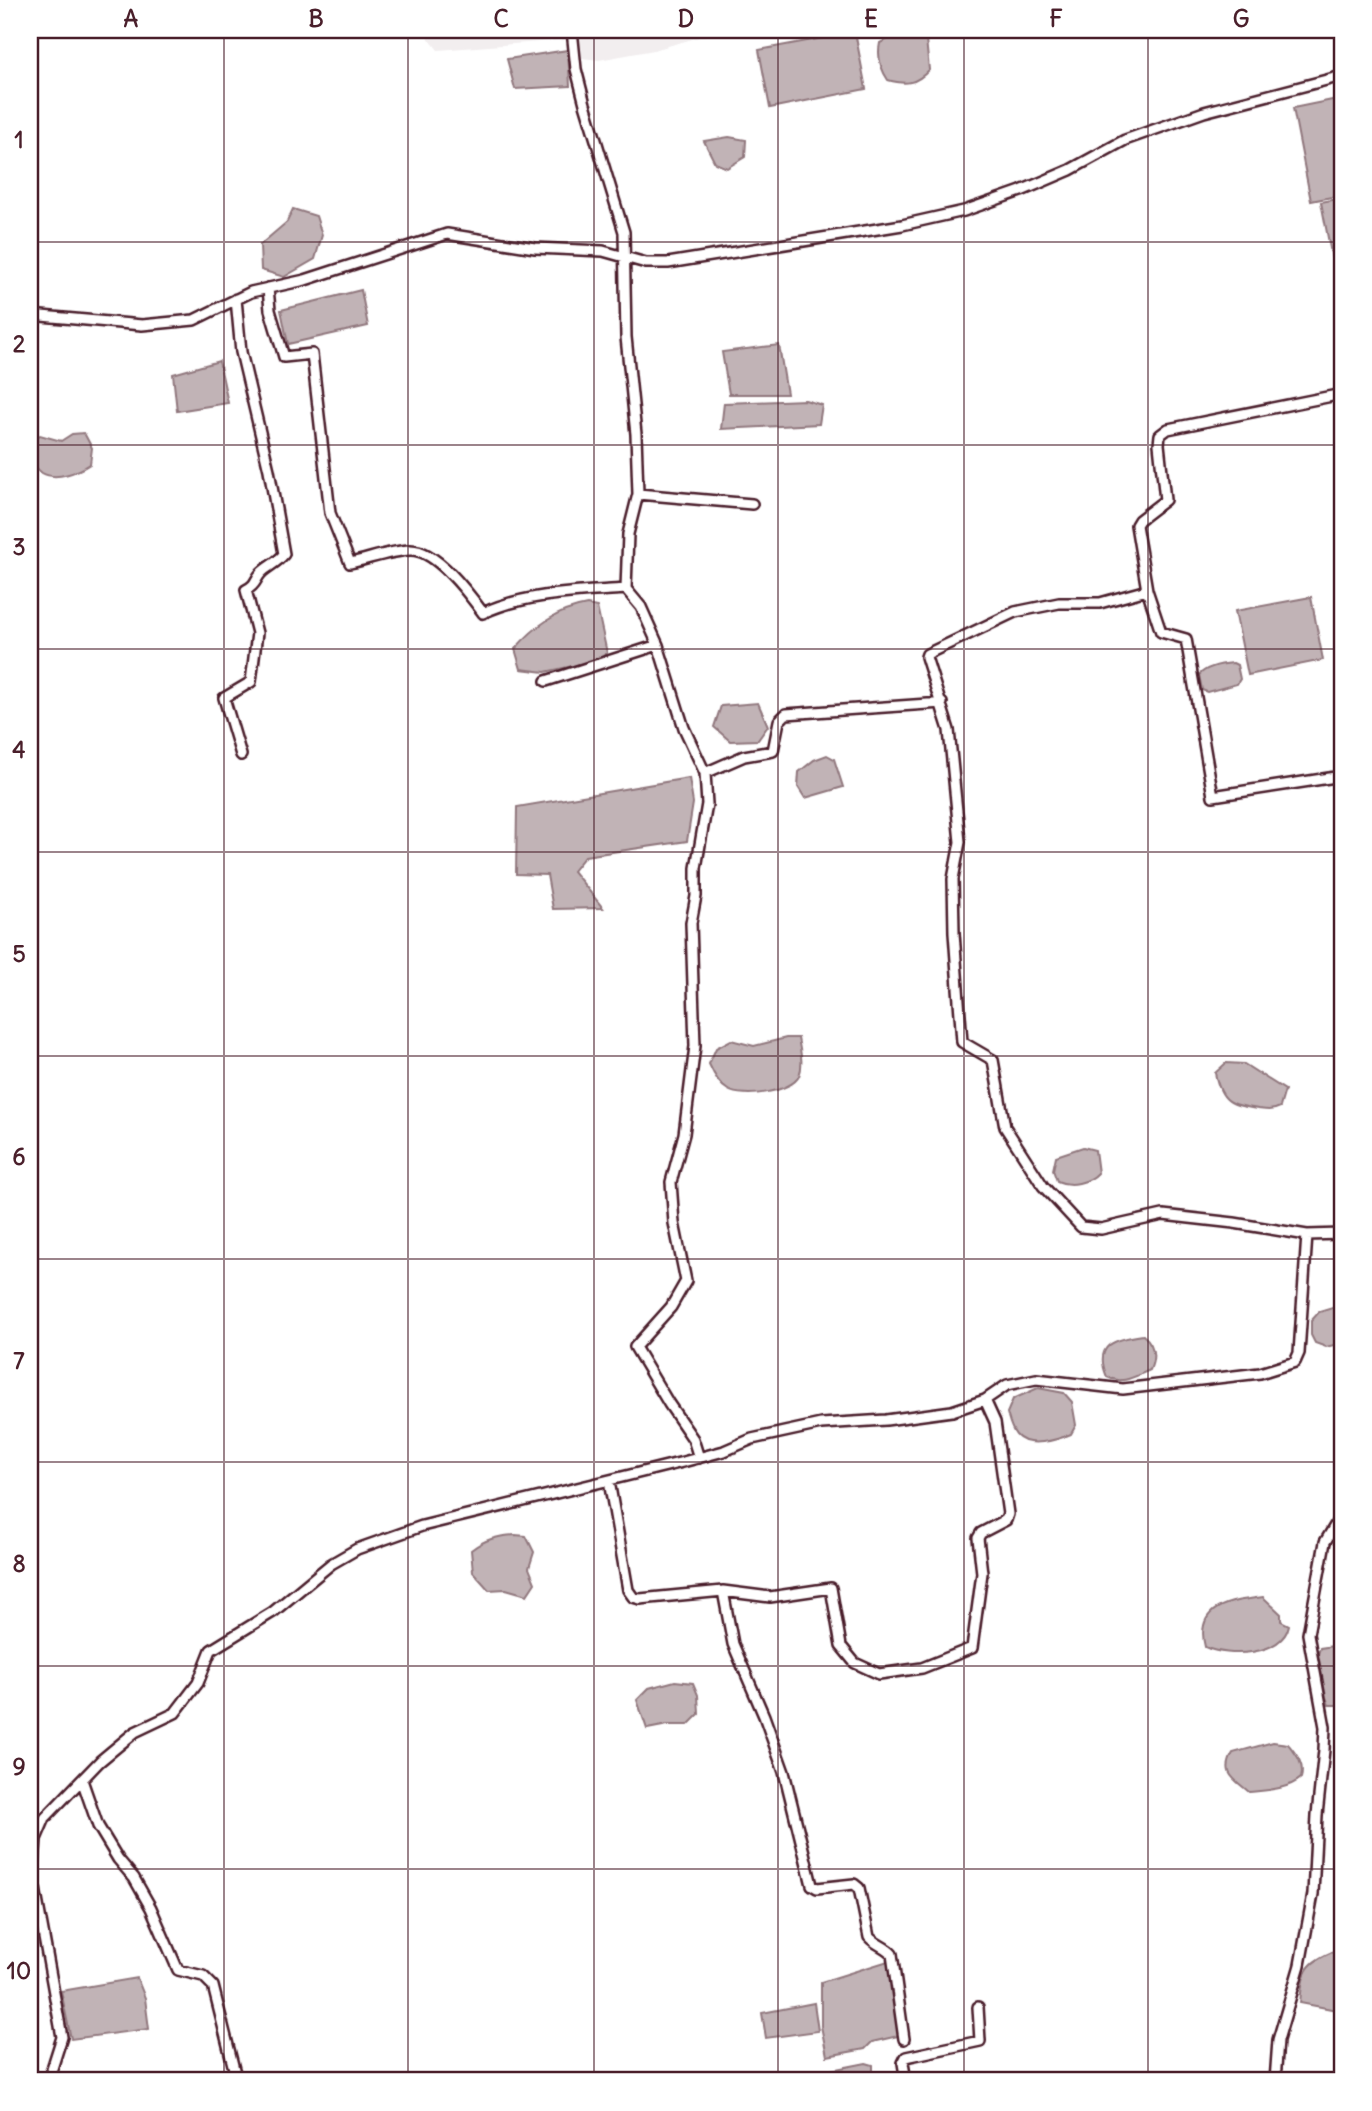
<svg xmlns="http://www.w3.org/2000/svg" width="1372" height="2111" font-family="Delius,sans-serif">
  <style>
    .built { fill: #f2eeef }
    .water { fill: #c1b3b6; stroke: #91787e; stroke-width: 2 }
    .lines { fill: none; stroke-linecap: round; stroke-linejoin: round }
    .minor-casing { stroke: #4a1f2b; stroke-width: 14 }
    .minor { stroke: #fff; stroke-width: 9 }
    .grid { fill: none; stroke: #4a1f2b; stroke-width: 2; stroke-opacity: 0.55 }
    .neatline { fill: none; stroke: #4a1f2b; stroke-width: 2.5 }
    .grid-label { font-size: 23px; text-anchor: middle; font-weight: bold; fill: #4a1f2b }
  </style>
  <rect width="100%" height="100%" fill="#fff"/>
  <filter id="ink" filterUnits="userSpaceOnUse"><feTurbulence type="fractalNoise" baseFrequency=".0143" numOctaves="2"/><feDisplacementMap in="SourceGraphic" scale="14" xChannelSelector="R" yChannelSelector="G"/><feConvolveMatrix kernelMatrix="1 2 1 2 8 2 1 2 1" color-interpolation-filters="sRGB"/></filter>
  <g filter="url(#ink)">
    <path class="built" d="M422,30H564L565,40L438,50Z
      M575,30H724L654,50L599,60L582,58L577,50Z"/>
    <path class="water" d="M855,32L866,89L770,108L759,50Z
      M909,35L926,39L929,70C916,84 906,85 888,80C880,68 877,57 880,43L894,36Z
      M568,50L570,86L515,89L507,59Z
      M1342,98V195L1311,201L1293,108Z
      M729,137L746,140L745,157L727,168L715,163L704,141Z
      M1342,198V310L1321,202Z
      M293,209L316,216L322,235L315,259L284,277L261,270L260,245L287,222Z
      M361,290L368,326L288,344L281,310Z
      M779,345L787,394H729L722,352Z
      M219,361L228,403L177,411L173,374Z
      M805,400L822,405L819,424L721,429L724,403Z
      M84,433L92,448L90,464C78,472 56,481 42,473C38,470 33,464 30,461V441L40,435L61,441L72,434Z
      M1311,597L1323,660L1248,675L1235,611Z
      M587,605L597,607L607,653L596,661L545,672L521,669L515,649C535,626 557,610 587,605Z
      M1233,663L1237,665L1240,679L1237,684L1207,692L1202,690L1199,675C1207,666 1221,664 1233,663Z
      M758,703L768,726L758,740L730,741L714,727L721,706Z
      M827,755L834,759L843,787L805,798L798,787L799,772L814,760Z
      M689,778L693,803L687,841L585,856L573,871L603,908L553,909L547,875L516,874L517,807Z
      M786,1038H798C800,1050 804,1064 799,1076C792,1092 743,1099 728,1090C719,1085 713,1073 709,1064L716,1048L731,1040L754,1046Z
      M1226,1063L1244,1064L1285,1090L1280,1107C1272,1111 1267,1110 1258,1109C1230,1105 1221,1102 1215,1073Z
      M1083,1147L1095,1150L1098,1173C1089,1183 1070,1187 1057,1181L1053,1170L1056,1156Z
      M1342,1305V1343L1326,1347L1315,1343L1311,1335V1321L1319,1312Z
      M1143,1335C1154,1344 1156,1356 1150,1370C1135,1376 1123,1385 1107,1377C1093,1344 1115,1339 1143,1335Z
      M1038,1388L1064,1393L1072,1402L1076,1425L1071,1434C1057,1440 1028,1449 1016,1435C1011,1429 1009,1420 1007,1413L1013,1399Z
      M515,1535L526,1536L534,1552L529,1568L535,1583L527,1595L506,1589L489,1590L473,1572L471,1550C485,1539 498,1536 515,1535Z
      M1263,1597L1281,1614V1621L1289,1625C1283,1656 1228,1658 1205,1647C1194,1605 1231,1601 1263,1597Z
      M1333,1646L1339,1649L1342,1655V1705H1329L1326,1697L1318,1654L1320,1648Z
      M675,1681L693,1683L698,1695L699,1714L688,1725H668L647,1729L637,1700L649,1688Z
      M1273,1742L1288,1744C1296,1754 1305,1764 1301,1778C1287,1790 1266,1790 1249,1792C1234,1779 1221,1774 1233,1753Z
      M1337,1950L1342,1951V2011L1300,2003C1303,1970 1305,1963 1337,1950Z
      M888,1961L898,2036L872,2042L865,2049L827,2056L821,2026V1982Z
      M137,1978L145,1998L149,2029L71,2039L61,1991Z
      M814,2003L818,2031L766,2038L762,2013Z
      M866,2063L873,2065V2081H792L826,2071Z"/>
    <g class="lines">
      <g class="minor-casing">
        <path id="minor" d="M268,288L270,310L284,357L312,354L330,513L350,563C369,559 390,551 410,550C436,549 469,594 483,613C526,593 579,592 626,589L628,534L638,494L636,434L626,337L624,232L585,104L576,69L572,30
          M236,299L241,352L269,470L284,554C277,563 268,566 261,573C254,581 257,584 246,590L257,633L251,682L224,698L241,755
          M30,315L142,325L194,320L251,292L305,280L447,234L535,248L603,251L646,263H668L902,225L964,211L1021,191L1070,170L1125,140L1204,112L1342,76
          M1342,394L1168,429L1160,435L1159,444L1165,500L1139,520L1136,525L1147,590L1161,632L1186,639L1213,796L1342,776
          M638,494L752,504
          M626,589L641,607L658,645L684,728L705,773L707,804L696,868V896L691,923L695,1046L684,1134L671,1182L674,1223L686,1281L671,1307L635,1347L669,1404L693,1439L699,1458
          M1147,590L1100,603H1059L1015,612L927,654L926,657L949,730L960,842L953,879L954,933L962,1042L993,1060L1005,1127L1043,1186L1081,1227L1101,1229L1163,1215L1234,1223L1307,1235L1342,1234
          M546,681L658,645
          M705,773L744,756L773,751L779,721L786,714L942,703
          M609,1481L628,1590L633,1597L640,1599L723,1591L770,1597L831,1588L841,1646L855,1663L879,1674L922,1668L972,1648L982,1573L978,1538L981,1533L1006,1520L1008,1514L995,1422L985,1400
          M723,1591L733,1644L764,1716L784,1772L812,1885L817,1888L854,1884L859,1888L869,1937C876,1945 885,1946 892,1954L904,2039
          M82,1780L98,1826L118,1859L134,1878L151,1908L178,1970L203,1976L213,1986L237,2081
          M48,2081L62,2037L33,1877L36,1839L45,1818L100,1761L135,1732L175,1713L198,1683L211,1650L273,1612L331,1564L357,1549L422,1526L683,1462L724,1451L752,1439L821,1424L886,1420L952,1411L985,1400L1007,1385L1036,1379L1123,1389L1260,1373L1295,1362L1299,1353L1307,1235
          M906,2081L903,2063L906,2057L980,2041L978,2007
          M1275,2081L1278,2040L1300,1965L1313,1894L1317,1815L1324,1750L1325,1727L1308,1634L1325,1542L1342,1514"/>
      </g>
      <use href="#minor" class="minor"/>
    </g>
  </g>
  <path class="grid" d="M224,30V2081M408,30V2081M594,30V2081M778,30V2081M964,30V2081M1148,30V2081M30,242H1342M30,445H1342M30,649H1342M30,852H1342M30,1056H1342M30,1259H1342M30,1462H1342M30,1666H1342M30,1869H1342"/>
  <rect width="1372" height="2111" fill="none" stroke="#fff" stroke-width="77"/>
  <rect x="38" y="38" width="1296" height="2034" class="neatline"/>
  <g class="grid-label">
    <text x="131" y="27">A</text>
    <text x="316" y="27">B</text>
    <text x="501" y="27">C</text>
    <text x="686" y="27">D</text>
    <text x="871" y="27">E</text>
    <text x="1056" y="27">F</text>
    <text x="1241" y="27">G</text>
    <text x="19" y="148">1</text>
    <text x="19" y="352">2</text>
    <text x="19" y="555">3</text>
    <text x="19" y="758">4</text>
    <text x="19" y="962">5</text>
    <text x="19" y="1165">6</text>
    <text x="19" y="1369">7</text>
    <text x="19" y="1572">8</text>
    <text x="19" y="1775">9</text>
    <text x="19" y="1979">10</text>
  </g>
</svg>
